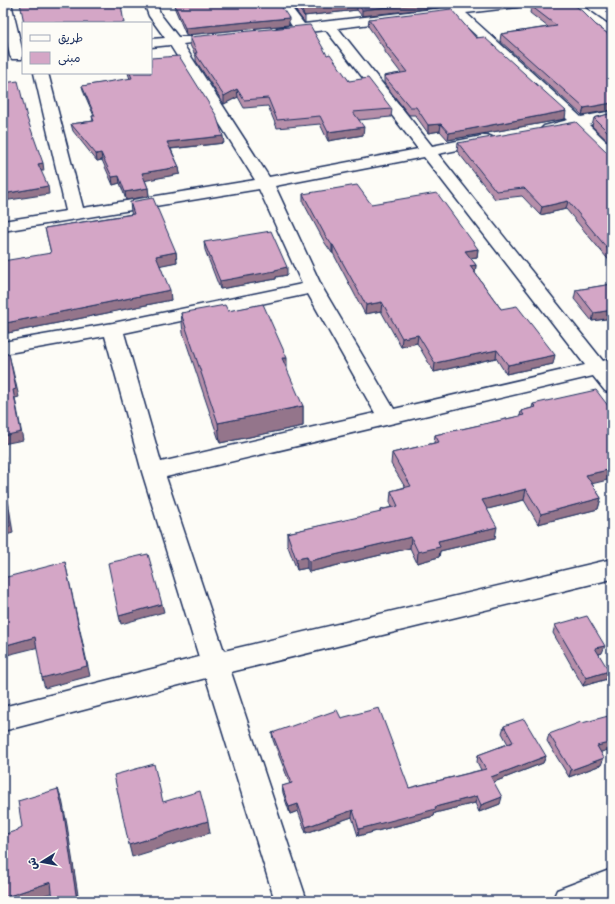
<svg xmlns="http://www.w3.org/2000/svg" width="615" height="904" font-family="'Indie Flower','Playpen Sans Arabic',sans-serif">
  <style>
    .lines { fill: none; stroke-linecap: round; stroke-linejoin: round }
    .minor-casing { stroke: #1b2f5e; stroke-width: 3 }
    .tertiary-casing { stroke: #1b2f5e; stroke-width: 3 }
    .minor { fill: #fdfcf7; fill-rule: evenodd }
    .tertiary { fill: #fdfcf7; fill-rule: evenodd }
    .wall { fill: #b68faa; stroke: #1b2f5e }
    .shaded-wall { fill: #94748b; stroke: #1b2f5e }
    .building { fill: #d4a6c6; stroke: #1b2f5e }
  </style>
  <rect width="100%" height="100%" fill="#fdfcf7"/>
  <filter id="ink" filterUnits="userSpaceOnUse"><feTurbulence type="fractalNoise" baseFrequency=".025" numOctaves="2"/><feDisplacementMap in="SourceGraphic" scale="8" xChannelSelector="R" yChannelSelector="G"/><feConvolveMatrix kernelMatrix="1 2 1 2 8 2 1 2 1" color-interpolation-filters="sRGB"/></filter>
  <g filter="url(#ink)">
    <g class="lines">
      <g class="minor-casing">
        <path id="minor" d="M3,3H11L23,53L22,59H12L10,56L3,22Z
          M144,3H156L161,15L178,37H191L193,40L191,43L183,44L269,177L418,149L326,30L282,35L277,34L276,31L277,28L292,26L276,3H288L304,24L486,3H523L521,6L517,7L466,13L581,117L612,111V119L589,125L612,147V161L606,159L575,128L549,134L544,132L541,129L544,126L568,120L453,14L338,28L432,146L487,135L492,137L495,140L492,143L438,154L603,361L612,358V393L605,391L593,376L166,477L224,651L612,559V579L231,672L307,901H275L206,678L3,731V707L199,657L142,472L105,336L3,354V342L113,323L302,284L259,189L3,231V221L66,211L34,73H48L83,208L255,180L170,45L151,47V39L165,38L149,16ZM424,157L585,365L394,409L322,287L275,186ZM308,294L375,413L161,462L124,333Z
          M612,869V901H552L557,890Z"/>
      </g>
      <g class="tertiary-casing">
        <path id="tertiary" d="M564,3H578L612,27V37L607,36Z"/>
      </g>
      <use href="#minor" class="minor"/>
      <use href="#tertiary" class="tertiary"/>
    </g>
    <path class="wall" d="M174,3L289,25L186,35L175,9Z
      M290,3H443V7L362,16L357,10L304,16L305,17V23Z
      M531,6L596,25L612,37L582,115L500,41L501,34L548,27L530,13Z
      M369,19L476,38L565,119L448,140L440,131L428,133L415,115H409L384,83V76L401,73L385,52V50L368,26Z
      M190,37L327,55L349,81L392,109L391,117L359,120L363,135L328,141L320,124L277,128L268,106L244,108L238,97L224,104L196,61V57L190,45Z
      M128,73H151L224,143L171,149L179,167L180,174L145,180L148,188L149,196L126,200L120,183L113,185L102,160L97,161L73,131L71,124L93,121L92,116H94L84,93L82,86L130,79Z
      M612,113V145L592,126L594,118Z
      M458,143L607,152L612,154V264L566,209L540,215L522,196L495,199L457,151Z
      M303,194L371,204L478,249L477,257L470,258L476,265L475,273L501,309L553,364L506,374L496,358L434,372L417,343L401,347L381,311L365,314L333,253H332L325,243L303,202Z
      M130,202L176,252L177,262L160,265L171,300L8,333L51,253L45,228L132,214L131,212Z
      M204,242L287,275L276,277V279L220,289L205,250Z
      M612,284V318L592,321L574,299L576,290Z
      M228,311L303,406V426L220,443L183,333L181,313Z
      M533,404L592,484L601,498L598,509L538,524L524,500L487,509L495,538L440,551L439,557L417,563L410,548L309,572L307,568L297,570L287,544V533L380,513V510L392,507L390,502L391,491L405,487L391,464L392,453L434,443L435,435L520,416L521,411L532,408Z
      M555,625L602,653L599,654L607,679L583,686L553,633Z
      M341,718L409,788L481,770L477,762L478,755L508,744L502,733L504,726L546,756L543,763L494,782L500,804L479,812L475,803L435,813L434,816L358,836L352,817L306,833L298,811L290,814L283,793L282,786L290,784L273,740L272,733Z
      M549,734L601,752V765L569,777L547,741Z"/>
    <path class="shaded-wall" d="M357,3V10L304,16L301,9Z
      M421,3H443V7L362,16V10Z
      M289,18V25L186,35L185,28Z
      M237,89L238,97L224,104V96Z
      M612,103V110L582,115L584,108Z
      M566,111L565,119L448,140L449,133Z
      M441,124L440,131L428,133V125Z
      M364,127L363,135L328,141V132Z
      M223,136L224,143L168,149L167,142Z
      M101,153L102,160L97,161L96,154Z
      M43,163L44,171H40L38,164Z
      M179,167L180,174L143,181L142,173Z
      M119,176L120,183L113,185L112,177Z
      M48,186L49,194L3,201V194Z
      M148,188L149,196L126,200L125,192Z
      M568,201L566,209L540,215L542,207Z
      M332,245H333V253H332Z
      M478,249L477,257L464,259L465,251Z
      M176,252L177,262L158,266L156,256Z
      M476,265L475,274L470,266Z
      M287,267V275L276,277V279L220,289V281Z
      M170,290L171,300L8,333L6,323Z
      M382,302L381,311L365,314L366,305Z
      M612,310V318L592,321L594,313Z
      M418,335L417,343L401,347L402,338Z
      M497,350L496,358L434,372L435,363Z
      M9,354L19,397L15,398L23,440L3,444L7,471L4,472L13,533L3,536V436L13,390Z
      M555,355L553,364L506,374L508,365Z
      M282,358H287V377Z
      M303,406V426L220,443L218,423Z
      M612,469V479L583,486L586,475Z
      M526,489L524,500L480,511L482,500Z
      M601,498L598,509L538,524L541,514Z
      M497,527L495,538L440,551L439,557L417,563L418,552L438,541Z
      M411,537L410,548L309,572V561Z
      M307,557V568L297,570L296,559Z
      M65,562L90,676L45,688L42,678Z
      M162,604L164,612L121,624L119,616Z
      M35,637L39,647L3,656V646Z
      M605,646L602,653L593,656L595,648Z
      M609,671L607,679L583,686L586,678Z
      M612,742V749L594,754L597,746Z
      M546,756L543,763L489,784L491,777Z
      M604,758L601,765L569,777L571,770Z
      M58,789L62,799L67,825L79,901H77Z
      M477,796L475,803L435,813L434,816L358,836L359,829L435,807Z
      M502,797L500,804L479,812L481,805Z
      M298,804V811L290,814L289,807Z
      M353,810L352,817L306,833V827Z
      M208,821L210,833L132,857L129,845Z
      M51,882L55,892L26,901H3V898Z"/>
    <path class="building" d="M20,3H115L116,5H121L124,23H24Z
      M174,3H279L289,18L185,28Z
      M294,3H421L362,10L357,3L301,9L305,17Z
      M551,3H572L582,11L596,25L612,37V103L584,108L501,34L557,26L531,6Z
      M451,9L476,38L484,37L566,111L449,133L441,124L428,125L416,107H410L384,76L407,72L386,45H387L369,19Z
      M310,25L327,55L330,54L349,81L368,78L392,109L353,112L364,127L328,132L320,116L277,120L268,98L244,100L237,89L224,96L195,53H197L190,37Z
      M179,56L216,115L223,136L167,142L179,167L142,173L148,188L125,192L119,176L112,177L101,153L96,154L71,124L94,121L92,116H95L82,86L132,78L130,73H151V58Z
      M18,81L27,118L43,163L38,164L48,186L3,194V83Z
      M612,113V136L594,118Z
      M576,122L607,152L612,154V254L568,201L542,207L524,188L496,191L458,143Z
      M357,185L371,204L437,193L478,249L465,251L476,265L470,266L501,309L517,306L555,355L508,365L497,350L435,363L418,335L402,338L382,302L366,305L333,245H332L325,235L303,194Z
      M153,198L176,252L156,256L170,290L6,323L3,311V261L51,253L45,228L134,214L130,202Z
      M271,231L287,267L275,270V271L220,281L204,242Z
      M612,284V310L594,313L576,290Z
      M263,304L287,358H282L303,406L218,423L181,313L225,305L228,311Z
      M9,354L16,389L13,390L21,432L3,436V355Z
      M596,390L612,411V469L586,475L601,498L541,514L526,489L482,500L497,527L438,541L440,547L418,552L411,537L309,561L307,557L296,559L287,533L381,512L380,510L398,506L391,491L411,486L392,453L439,442L435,435L524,415L521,411L536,407L533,404Z
      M3,451L5,463H3Z
      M3,473L10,526L3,527Z
      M148,554L162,604L119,616L108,563Z
      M65,562L87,666L42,678L35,637L3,646V578Z
      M587,616L605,646L595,648L609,671L586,678L555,625Z
      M379,708L409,788L486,769L478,755L513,742L504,726L524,719L546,756L491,777L502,797L481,805L477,796L435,807L436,809L359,829L353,810L306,827L298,804L289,807L282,786L292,783L272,733L337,710L341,718Z
      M612,715V742L597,746L604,758L571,770L549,734L581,722L582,723Z
      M154,764L163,802L200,791L208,821L129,845L114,775Z
      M58,789L64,815L77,901H53L51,882L3,898V835L18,830V829L22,827L18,801Z"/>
  </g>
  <rect width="615" height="904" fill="none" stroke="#fdfcf7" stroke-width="16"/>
  <rect x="8" y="8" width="599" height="888" fill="none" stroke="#1b2f5e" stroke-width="1.5" filter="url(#ink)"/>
  <rect x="22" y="22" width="130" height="52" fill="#fdfcf7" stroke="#a3aaba"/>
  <rect x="30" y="35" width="20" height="6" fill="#fdfcf7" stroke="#a3aaba"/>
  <text x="58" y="42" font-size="12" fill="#1b2f5e">طريق</text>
  <rect x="30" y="52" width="20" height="12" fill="#d4a6c6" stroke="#a3aaba"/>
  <text x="58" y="62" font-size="12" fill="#1b2f5e">مبنى</text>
  <g transform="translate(42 862) rotate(259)" stroke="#fdfcf7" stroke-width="3" paint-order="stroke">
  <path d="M0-3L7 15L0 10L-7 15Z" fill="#1b2f5e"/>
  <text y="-6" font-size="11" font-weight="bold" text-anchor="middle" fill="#1b2f5e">ش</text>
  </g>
</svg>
